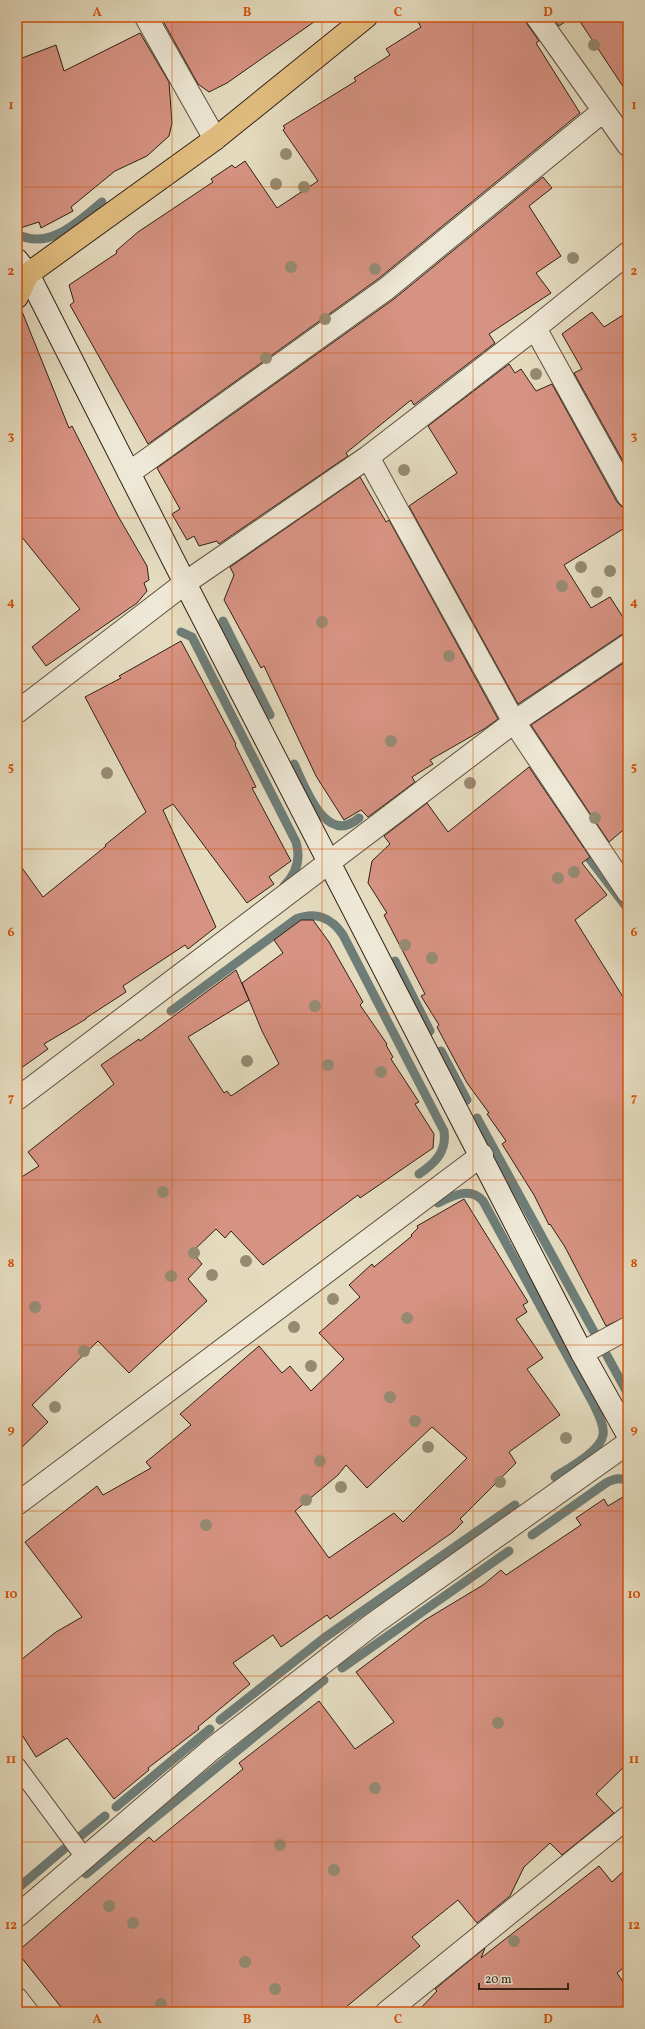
<svg xmlns="http://www.w3.org/2000/svg" width="645" height="2029" font-family="Vollkorn,serif">
  <style>
    .lines { fill: none; stroke-linecap: round; stroke-linejoin: round }
    .stream { stroke: #6e7d78; stroke-width: 9 }
    .building { fill: #d69282; stroke: #302116; fill-rule: evenodd }
    .lane-casing { stroke: #5d5040; stroke-width: 19 }
    .street-casing { stroke: #5d5040; stroke-width: 24 }
    .secondary-casing { stroke: #302116; stroke-width: 24 }
    .primary-casing { stroke: #302116; stroke-width: 24 }
    .lane { stroke: #eee8d6; stroke-width: 17 }
    .street { stroke: #eee8d6; stroke-width: 22 }
    .secondary { stroke: #eee8d6; stroke-width: 22 }
    .primary { stroke: #e2be80; stroke-width: 22 }
    .tree { fill: #958b73 }
    .grid { fill: none; stroke: #d6530d; stroke-width: 1; stroke-opacity: 0.55 }
    .neatline { fill: none; stroke: #d6530d; stroke-width: 1.5 }
    .grid-label { font-size: 13px; text-anchor: middle; font-weight: bold; fill: #d6530d }
  </style>
  <rect width="100%" height="100%" fill="#e5dcc0"/>
  <filter id="stains"><feTurbulence type="fractalNoise" baseFrequency=".005" numOctaves="4"/><feColorMatrix values="0 0 0 0 .2 0 0 0 0 .09 0 0 0 0 .02 0 0 0 .5 -.17"/></filter>
  <radialGradient id="worn" r=".72"><stop offset=".6" stop-color="#630" stop-opacity="0"/><stop offset="1" stop-color="#630" stop-opacity=".3"/></radialGradient>
  <g class="lines">
    <path class="stream" d="M17,234C49,251 79,221 102,202
      M223,621L270,715
      M181,632L192,637L296,842C301,859 296,874 284,886
      M294,764C305,786 325,847 359,818
      M582,849L628,909
      M395,961L430,1031
      M171,1011L296,919C316,911 332,918 343,935L444,1131C447,1152 435,1163 419,1174
      M441,1051L467,1100
      M477,1118L628,1394
      M438,1203C452,1196 471,1186 483,1201L593,1403C597,1412 605,1425 603,1435C601,1451 567,1469 555,1477
      M532,1535L606,1483C613,1479 621,1477 628,1481
      M342,1668L509,1551
      M220,1720L324,1638L515,1505
      M116,1807L210,1729
      M78,1838L105,1816
      M86,1874L324,1680
      M18,1888L64,1849"/>
  </g>
  <path class="building" d="M172,17H321L227,83L209,92L198,84L163,21Z
    M415,17H525L527,24L539,41L536,43L580,113L378,279L148,444L70,305L74,302L69,285L117,253L116,251L138,232L213,182L211,179L232,165L235,168L245,161L277,208L318,181L283,130L285,128L283,126L356,81L354,78L390,55L386,49L421,27Z
    M552,17H572L559,26Z
    M577,17H628V94Z
    M140,33L169,82L172,123L169,136L147,156L115,171L71,207L73,211L41,228L39,222L17,229V60L56,45L64,71Z
    M543,177L552,188L529,206L561,256L536,273L551,293L489,334L495,343L414,405L411,400L346,453L348,456L219,544L217,541L199,546L194,536L187,540L172,514L180,509L157,468L394,299Z
    M17,309H21L69,428L72,426L118,516L147,566L149,580L144,583L147,591L137,603L46,666L32,647L80,609L17,531Z
    M592,312L604,327L628,312V470L574,373L582,369L562,334Z
    M509,364L515,373L521,369L536,391L552,384L617,502L622,507L628,508V526L564,565L591,608L610,597L628,625V633L621,635L518,704L409,506L457,473L428,426Z
    M360,477L386,522L389,520L498,719L484,729L430,760L433,764L412,777L415,782L368,817L361,810L344,820L316,776L264,666L261,668L224,600L234,575L230,567Z
    M181,641L236,744L235,745L256,787L252,788L291,861L269,877L274,884L247,903L173,804L163,810L216,927L188,949L185,945L182,947L123,986L126,992L86,1018V1019L44,1044L48,1049L17,1071V861L43,897L106,846L105,845L146,812L85,697L121,678L119,676Z
    M628,660V826L609,842L531,725Z
    M529,767L590,857L582,863L607,895L575,920L628,1005V1316L606,1326L565,1247L550,1224L549,1225L534,1195L502,1144L506,1141L487,1114L489,1113L467,1083L437,1027L439,1025L421,996L425,994L384,915L387,913L368,883L372,861L390,844L384,836L427,803L448,832Z
    M301,920H313L329,942L363,1002L360,1005L387,1044L386,1045L393,1057L391,1059L419,1102L415,1104L434,1134L433,1148L360,1198L358,1195L263,1265L231,1231L225,1238L216,1229L192,1252L202,1264L188,1279L207,1301L129,1373L98,1341L32,1405L48,1422L17,1452V1184L22,1181L20,1178L39,1166L28,1152L114,1084L101,1065L139,1039L140,1041L236,970L249,1000L188,1037L224,1093L227,1091L231,1096L279,1064L262,1031L242,983L283,953L274,940Z
    M464,1199L528,1302L523,1305L527,1312L516,1319L543,1358L527,1369L560,1415L509,1452L516,1463L460,1519L463,1522L453,1532L330,1619L327,1615L281,1647L273,1635L233,1663L250,1684L198,1727L199,1729L148,1768L149,1770L114,1799L67,1738L36,1757L17,1727V1663L56,1632L82,1617L25,1542L97,1486L103,1495L151,1468L146,1462L191,1425L180,1414L259,1346L282,1373L290,1366L311,1391L344,1359L319,1333L360,1297L349,1285L372,1264L374,1267L412,1236L411,1235L418,1228L417,1226ZM432,1427L467,1458L403,1522L394,1513L329,1558L295,1511L338,1475L346,1465L367,1488Z
    M628,1494V1763L596,1794L614,1813L562,1855L550,1843L524,1867L510,1896L477,1923L458,1900L412,1937L420,1946L340,2012H65L17,1952L149,1837L154,1842L243,1769L239,1763L319,1701L355,1749L394,1722L356,1672L425,1620L483,1585L501,1570L506,1575L581,1525L576,1518L604,1499L608,1506Z
    M599,1866L612,1882L628,1867V1964L617,1973L628,1989V2012H417L437,1991L435,1989L485,1948L481,1958Z"/>
  <g class="lines">
    <g class="lane-casing">
      <path id="lane" d="M17,1766L85,1858"/>
    </g>
    <g class="street-casing">
      <path id="street" d="M146,17L215,139
        M537,17L628,145
        M535,328L628,496
        M368,457L514,722L628,892
        M129,473L386,289L603,111
        M17,712L185,583L368,457L535,328L628,253
        M17,1099L514,722L628,645
        M582,1353L628,1328
        M17,1504L482,1155
        M17,1916L212,1749L373,1624L628,1443
        M17,1999L27,2012
        M387,2012L628,1817"/>
    </g>
    <g class="secondary-casing">
      <path id="secondary" d="M17,260L28,274L185,583L582,1353L628,1435"/>
    </g>
    <g class="primary-casing">
      <path id="primary" d="M17,297L28,274L215,139L366,17"/>
    </g>
    <use href="#lane" class="lane"/>
    <use href="#street" class="street"/>
    <use href="#secondary" class="secondary"/>
    <use href="#primary" class="primary"/>
  </g>
  <g class="tree">
    <circle cx="594" cy="45" r="6"/>
    <circle cx="286" cy="154" r="6"/>
    <circle cx="276" cy="184" r="6"/>
    <circle cx="304" cy="187" r="6"/>
    <circle cx="573" cy="258" r="6"/>
    <circle cx="291" cy="267" r="6"/>
    <circle cx="375" cy="269" r="6"/>
    <circle cx="325" cy="319" r="6"/>
    <circle cx="266" cy="358" r="6"/>
    <circle cx="536" cy="374" r="6"/>
    <circle cx="404" cy="470" r="6"/>
    <circle cx="581" cy="567" r="6"/>
    <circle cx="610" cy="571" r="6"/>
    <circle cx="562" cy="586" r="6"/>
    <circle cx="597" cy="592" r="6"/>
    <circle cx="322" cy="622" r="6"/>
    <circle cx="449" cy="656" r="6"/>
    <circle cx="391" cy="741" r="6"/>
    <circle cx="107" cy="773" r="6"/>
    <circle cx="470" cy="783" r="6"/>
    <circle cx="595" cy="818" r="6"/>
    <circle cx="574" cy="872" r="6"/>
    <circle cx="558" cy="878" r="6"/>
    <circle cx="405" cy="945" r="6"/>
    <circle cx="432" cy="958" r="6"/>
    <circle cx="315" cy="1006" r="6"/>
    <circle cx="247" cy="1061" r="6"/>
    <circle cx="328" cy="1065" r="6"/>
    <circle cx="381" cy="1072" r="6"/>
    <circle cx="163" cy="1192" r="6"/>
    <circle cx="194" cy="1253" r="6"/>
    <circle cx="246" cy="1261" r="6"/>
    <circle cx="212" cy="1275" r="6"/>
    <circle cx="171" cy="1276" r="6"/>
    <circle cx="333" cy="1299" r="6"/>
    <circle cx="35" cy="1307" r="6"/>
    <circle cx="407" cy="1318" r="6"/>
    <circle cx="294" cy="1327" r="6"/>
    <circle cx="84" cy="1351" r="6"/>
    <circle cx="311" cy="1366" r="6"/>
    <circle cx="390" cy="1397" r="6"/>
    <circle cx="55" cy="1407" r="6"/>
    <circle cx="415" cy="1421" r="6"/>
    <circle cx="566" cy="1438" r="6"/>
    <circle cx="428" cy="1447" r="6"/>
    <circle cx="320" cy="1461" r="6"/>
    <circle cx="500" cy="1482" r="6"/>
    <circle cx="341" cy="1487" r="6"/>
    <circle cx="306" cy="1500" r="6"/>
    <circle cx="206" cy="1525" r="6"/>
    <circle cx="498" cy="1723" r="6"/>
    <circle cx="375" cy="1788" r="6"/>
    <circle cx="280" cy="1845" r="6"/>
    <circle cx="334" cy="1870" r="6"/>
    <circle cx="109" cy="1906" r="6"/>
    <circle cx="133" cy="1923" r="6"/>
    <circle cx="514" cy="1941" r="6"/>
    <circle cx="245" cy="1962" r="6"/>
    <circle cx="275" cy="1989" r="6"/>
    <circle cx="161" cy="2004" r="6"/>
  </g>
  <path class="grid" d="M172,17V2012M322,17V2012M473,17V2012M17,187H628M17,353H628M17,518H628M17,684H628M17,849H628M17,1014H628M17,1180H628M17,1345H628M17,1511H628M17,1676H628M17,1842H628"/>
  <rect width="645" height="2029" fill="none" stroke="#e5dcc0" stroke-width="44"/>
  <path d="M479 1983v6h89v-6" fill="none" stroke="#302116" stroke-width="2"/>
  <text x="485" y="1983" font-size="12" fill="#302116" stroke="#eee8d6" stroke-width="3" paint-order="stroke">20 m</text>
  <rect x="22" y="22" width="601" height="1985" class="neatline"/>
  <g class="grid-label">
    <text x="97" y="16">A</text>
    <text x="247" y="16">B</text>
    <text x="398" y="16">C</text>
    <text x="548" y="16">D</text>
    <text x="11" y="109">1</text>
    <text x="634" y="109">1</text>
    <text x="11" y="275">2</text>
    <text x="634" y="275">2</text>
    <text x="11" y="440">3</text>
    <text x="634" y="440">3</text>
    <text x="11" y="606">4</text>
    <text x="634" y="606">4</text>
    <text x="11" y="771">5</text>
    <text x="634" y="771">5</text>
    <text x="11" y="936">6</text>
    <text x="634" y="936">6</text>
    <text x="11" y="1102">7</text>
    <text x="634" y="1102">7</text>
    <text x="11" y="1267">8</text>
    <text x="634" y="1267">8</text>
    <text x="11" y="1433">9</text>
    <text x="634" y="1433">9</text>
    <text x="11" y="1598">10</text>
    <text x="634" y="1598">10</text>
    <text x="11" y="1763">11</text>
    <text x="634" y="1763">11</text>
    <text x="11" y="1929">12</text>
    <text x="634" y="1929">12</text>
    <text x="97" y="2023">A</text>
    <text x="247" y="2023">B</text>
    <text x="398" y="2023">C</text>
    <text x="548" y="2023">D</text>
  </g>
  <rect width="100%" height="100%" filter="url(#stains)"/>
  <rect width="100%" height="100%" fill="url(#worn)"/>
</svg>
